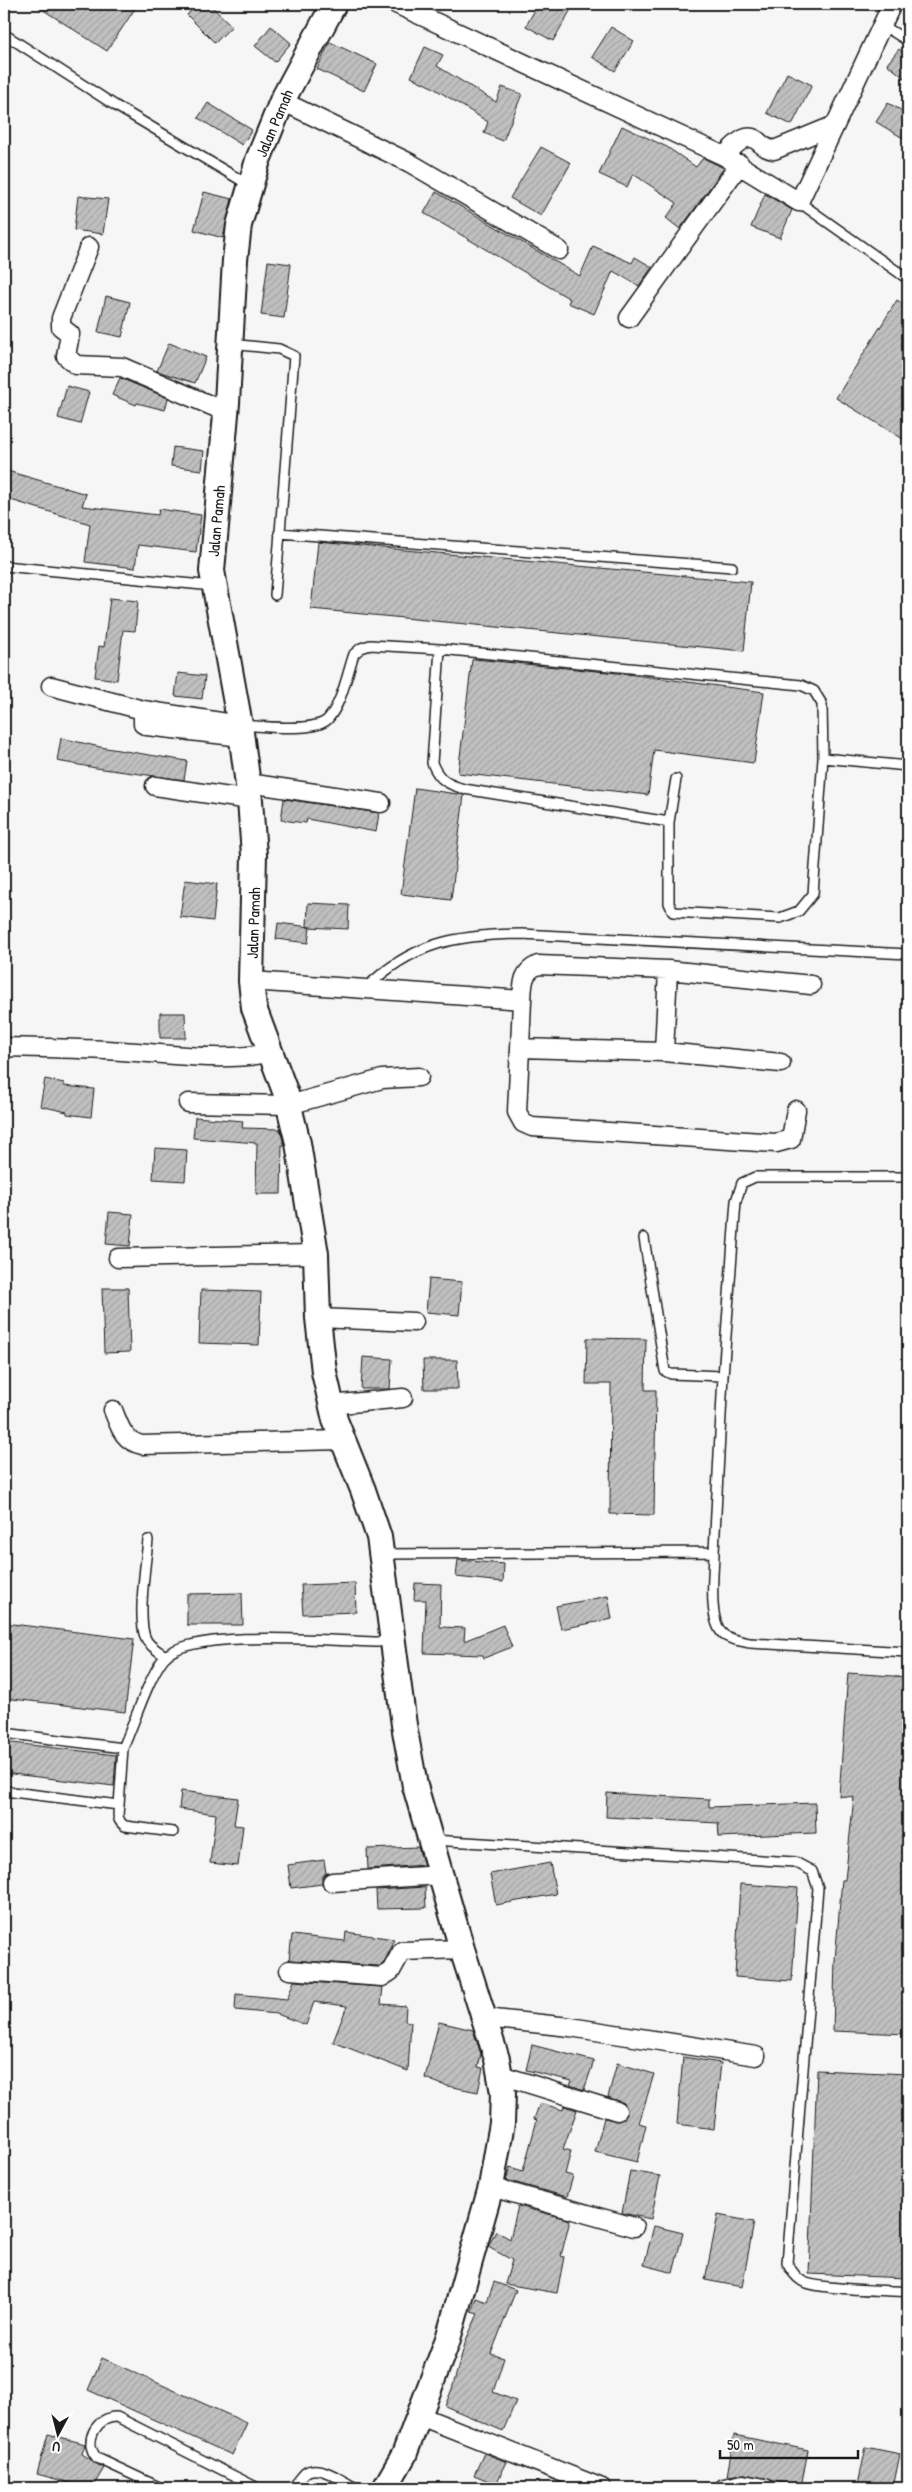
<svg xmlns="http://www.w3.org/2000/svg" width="912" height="2492" font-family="'Patrick Hand',sans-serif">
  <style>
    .building { fill: url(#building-hatch); stroke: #1c1c1c }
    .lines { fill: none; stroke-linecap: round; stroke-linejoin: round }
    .lane-casing { stroke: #1c1c1c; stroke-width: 12 }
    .street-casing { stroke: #1c1c1c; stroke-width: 21 }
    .secondary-casing { stroke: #1c1c1c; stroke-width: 28 }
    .lane { stroke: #fff; stroke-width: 9 }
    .street { stroke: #fff; stroke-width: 18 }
    .secondary { stroke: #fff; stroke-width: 24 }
    .labels { text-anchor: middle; stroke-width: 5; stroke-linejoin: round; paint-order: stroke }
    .street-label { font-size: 16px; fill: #1c1c1c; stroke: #fff }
  </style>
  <defs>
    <pattern id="building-hatch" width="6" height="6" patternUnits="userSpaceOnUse" patternTransform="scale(1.25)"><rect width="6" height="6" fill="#c0c0c0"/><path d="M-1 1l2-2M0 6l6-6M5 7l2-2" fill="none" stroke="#a4a4a4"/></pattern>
  </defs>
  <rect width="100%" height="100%" fill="#f6f6f6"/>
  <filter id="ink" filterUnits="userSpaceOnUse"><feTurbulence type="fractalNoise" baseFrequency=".02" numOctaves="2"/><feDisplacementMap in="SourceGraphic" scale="10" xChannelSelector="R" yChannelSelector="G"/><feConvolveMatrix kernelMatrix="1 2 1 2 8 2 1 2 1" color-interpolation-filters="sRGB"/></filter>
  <g filter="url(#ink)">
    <path class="building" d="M34,4H138L107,51Z
      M197,4H209L232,26L215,43L187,15Z
      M538,4H574L553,41L526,26Z
      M271,26L291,43L275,62L255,46Z
      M611,27L634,41L615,71L592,57Z
      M330,42L377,64L364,91L317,69Z
      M425,47L443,55L437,66L496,102L502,87L522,94L503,141L484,133L488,122L432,87L411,77Z
      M899,49L908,57V81L887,64Z
      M787,73L812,85L792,125L767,113Z
      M208,103L252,130L242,145L198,118Z
      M888,103L908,114V141L876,122Z
      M622,126L667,147L696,167L703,158L724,168L680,229L666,218L677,203L633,174L627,187L599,174Z
      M541,147L571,163L541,216L510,198Z
      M204,192L232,199L223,238L194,230Z
      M436,192L580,276L593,246L632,263L635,257L652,267L639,286L613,271L594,314L568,303L570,299L424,213Z
      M765,194L792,210L780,238L751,227Z
      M78,196L108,199L103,234L74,230Z
      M268,261L291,264L284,318L261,315Z
      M106,296L130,302L122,337L98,332Z
      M897,300L908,307V442L836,398Z
      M169,343L206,357L195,383L157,371Z
      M120,378L168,398L165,410L137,403L136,405L112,395Z
      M67,386L89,392L80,424L58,418Z
      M173,447L204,451L202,470L171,466Z
      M4,470L86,494L82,506L158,515L159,509L201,515L196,552L138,545L135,568L85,562L90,524L4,498Z
      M318,542L751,582L744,651L311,609Z
      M110,598L138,601L135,631L123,630L117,680L95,677L99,646L104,647Z
      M474,659L627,674L764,692L754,763L654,750L648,795L458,773L472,660Z
      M178,673L205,676L202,699L175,696Z
      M61,738L100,747L187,761L184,780L96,768L57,761Z
      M415,788L464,795L451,900L401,894Z
      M284,799L379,813L376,832L307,819L306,823L281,820Z
      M185,880L217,884L213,921L180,917Z
      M308,903L349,905L348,929L307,927Z
      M278,923L310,927L308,943L276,939Z
      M160,1013H185L186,1038H160Z
      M45,1079L64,1083V1086L94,1089L91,1117L67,1114V1112L40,1106Z
      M195,1117L243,1121L242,1128L280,1129L284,1145H282L281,1194H256L257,1143L193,1138Z
      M155,1148L187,1150L185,1181L153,1179Z
      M109,1212L133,1214L130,1246L106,1244Z
      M429,1279L462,1282L459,1315L426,1312Z
      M102,1288H128L130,1352L104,1353Z
      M201,1290L261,1292L259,1345L199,1343Z
      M587,1338L646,1339L645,1390H656L654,1515L610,1514L611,1384H586Z
      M363,1357L392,1359L390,1389H361Z
      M423,1360H457L458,1389H424Z
      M458,1560L504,1564L503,1582L456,1577Z
      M355,1583L356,1612L303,1614L301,1585Z
      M415,1583L441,1584L440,1627L465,1628L464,1641L503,1625L512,1647L484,1658L483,1655L424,1653L426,1600H414Z
      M242,1593L243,1625H187V1594Z
      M608,1596L612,1619L561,1629L556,1606Z
      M4,1623L134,1639L125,1712L4,1698Z
      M848,1673L908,1677V2034L833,2031L835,1960L840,1902L842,1880H845L854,1797L839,1796Z
      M4,1742L116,1755L114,1786L4,1773Z
      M181,1791L238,1798L234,1825L243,1826L238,1866L210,1863L216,1814L179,1809Z
      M607,1793L709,1799V1807L815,1803L816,1833L719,1837L718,1823L606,1817Z
      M418,1847L424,1865L368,1869L367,1849Z
      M324,1860L326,1873L322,1878V1884L291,1888L288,1865Z
      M550,1863L556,1894L496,1905L490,1874Z
      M740,1884L798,1888L792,1981L735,1977Z
      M425,1887L426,1908L377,1909L376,1890Z
      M346,1932L394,1939L392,1946L383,1964L379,1966L289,1960L292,1935L345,1941Z
      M294,1981L383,1987L381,2004L406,2006L405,2021L411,2022L408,2071L333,2042L347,2006L314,2002L306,2025L277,2014L235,2010L236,1994L287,1999Z
      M439,2022L473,2030L481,2054L478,2067L483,2068L478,2092L443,2085L425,2078Z
      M532,2045L594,2061L584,2090L570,2085L572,2081L526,2070Z
      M683,2057L721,2063L714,2129L677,2124Z
      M617,2063L654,2074L639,2123L646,2125L637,2162L595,2152L604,2118L619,2121L627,2114L624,2103L608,2097Z
      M817,2070L908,2074V2278L809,2274Z
      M540,2103L563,2110L564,2106L577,2110L563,2149L571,2151L565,2174L573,2176L567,2197L506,2180L510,2167L523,2171L537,2120L534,2119Z
      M630,2171L660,2176L651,2219L622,2213Z
      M518,2206L570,2220L561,2256L564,2257L557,2293L505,2284L512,2260L488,2247L496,2231L510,2239Z
      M718,2215L754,2222L742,2287L705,2280Z
      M654,2226L683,2233L673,2273L644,2265Z
      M494,2282L516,2290L491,2354L504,2358L493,2392L516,2401L503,2431L445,2406L452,2389L466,2340L478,2314L471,2312L476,2298L487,2302Z
      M102,2358L247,2423L232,2455L88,2390Z
      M48,2434L85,2444L82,2454L104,2468L92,2488H82L74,2484L37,2474Z
      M734,2435L808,2450L801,2487L745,2474L727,2476Z
      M866,2447L900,2454L893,2488H871L858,2485Z
      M484,2453L507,2462L496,2484L474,2475Z"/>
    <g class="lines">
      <g class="lane-casing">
        <path id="lane" d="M882,25L908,41
          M4,34L116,106L249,185
          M799,202L908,279
          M230,344L279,349L294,356L275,595
          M279,533L732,567
          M4,566L213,586
          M440,649L432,763C439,780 447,784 464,789L669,822
          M240,725C259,726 316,733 328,719C342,703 347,674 354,654L361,648L370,645L440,649L801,685L814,691L822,704L823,758L813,894L799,911L780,918L673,912L669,903V822L676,779
          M823,758L908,766
          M365,989C412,942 457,935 521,934L908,954
          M644,1238L665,1371L671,1374L723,1376
          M148,1540C146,1562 136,1624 147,1641C152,1648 159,1651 165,1656
          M714,1552C714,1572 707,1621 724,1635C731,1640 741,1641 750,1643L908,1652
          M383,1554L714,1552L723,1376L736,1201L742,1183L755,1177H908
          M4,1733L123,1748C134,1724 149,1676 164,1658C188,1628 338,1641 378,1642L392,1639
          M4,1791L119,1805C118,1814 116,1820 125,1826L173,1832
          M119,1805L123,1748
          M432,1840L795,1862L812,1871L818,1888L787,2263C791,2270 795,2277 802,2281C816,2290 888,2290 908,2292
          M161,2488L97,2458C82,2442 97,2416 117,2417L258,2488
          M292,2488C297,2483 301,2477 305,2473C319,2462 343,2482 356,2488"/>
      </g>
      <g class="street-casing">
        <path id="street" d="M396,4L724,156L799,202L892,4
          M282,101L410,163L559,250
          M724,156C735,146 746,129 760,143C765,147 767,149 774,150L835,125
          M89,247L61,318V327L70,334L66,356L76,365L122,367L226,412
          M629,318L740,164
          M51,686L143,710L240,725
          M143,710V724L147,726L242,737
          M248,783L381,803
          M155,786L250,800
          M251,981L522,1000L520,1048L664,1052L781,1063
          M522,1000C523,984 522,972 538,965L668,970L811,985
          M4,1047C43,1048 83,1048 122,1051C172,1054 221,1062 270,1053
          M520,1048L517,1112L523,1123L532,1127L776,1143L791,1139L796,1110
          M664,1052L668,970
          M188,1103L289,1105L382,1079L419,1077
          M118,1258L316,1254
          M318,1318L414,1322
          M330,1405L403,1398
          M113,1410C120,1427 123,1441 142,1445L343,1440
          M332,1882L441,1875
          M289,1970L382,1977L391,1971L402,1951L462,1949
          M485,2018L570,2027L756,2056
          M501,2075L617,2111
          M491,2187L634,2227
          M420,2416L602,2488
          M724,2488L743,2484L765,2488"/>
      </g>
      <g class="secondary-casing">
        <path id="secondary" d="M334,4L282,101L258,160L239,225L235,260L227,403L212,571L240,725L250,800L254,855L251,981L254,1008L286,1094L298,1143L316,1254L318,1318L324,1372L335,1420L363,1490L379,1537L404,1725L415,1786L462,1949L497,2059L503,2093L502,2123L491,2187L448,2339L404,2455L385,2488"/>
      </g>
      <use href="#lane" class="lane"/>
      <use href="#street" class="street"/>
      <use href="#secondary" class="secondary"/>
    </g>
  </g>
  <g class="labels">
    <g class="street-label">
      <text transform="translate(274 123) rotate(-67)" y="6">Jalan Pamah</text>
      <text transform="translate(216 521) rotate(-85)" y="6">Jalan Pamah</text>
      <text transform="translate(253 923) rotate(-88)" y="6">Jalan Pamah</text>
    </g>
  </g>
  <rect width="912" height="2492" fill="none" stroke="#fff" stroke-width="20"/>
  <rect x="10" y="10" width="892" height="2472" fill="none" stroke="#1c1c1c" stroke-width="2" filter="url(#ink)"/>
  <g transform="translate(58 2434) rotate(187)" stroke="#ffffff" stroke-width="4" paint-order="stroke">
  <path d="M0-4L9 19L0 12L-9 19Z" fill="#1c1c1c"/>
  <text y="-8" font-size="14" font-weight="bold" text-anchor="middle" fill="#1c1c1c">U</text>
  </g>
  <path d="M720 2450v8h138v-8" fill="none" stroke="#1c1c1c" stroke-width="2.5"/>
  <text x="727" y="2450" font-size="15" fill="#1c1c1c" stroke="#ffffff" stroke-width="4" paint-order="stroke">50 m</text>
</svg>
